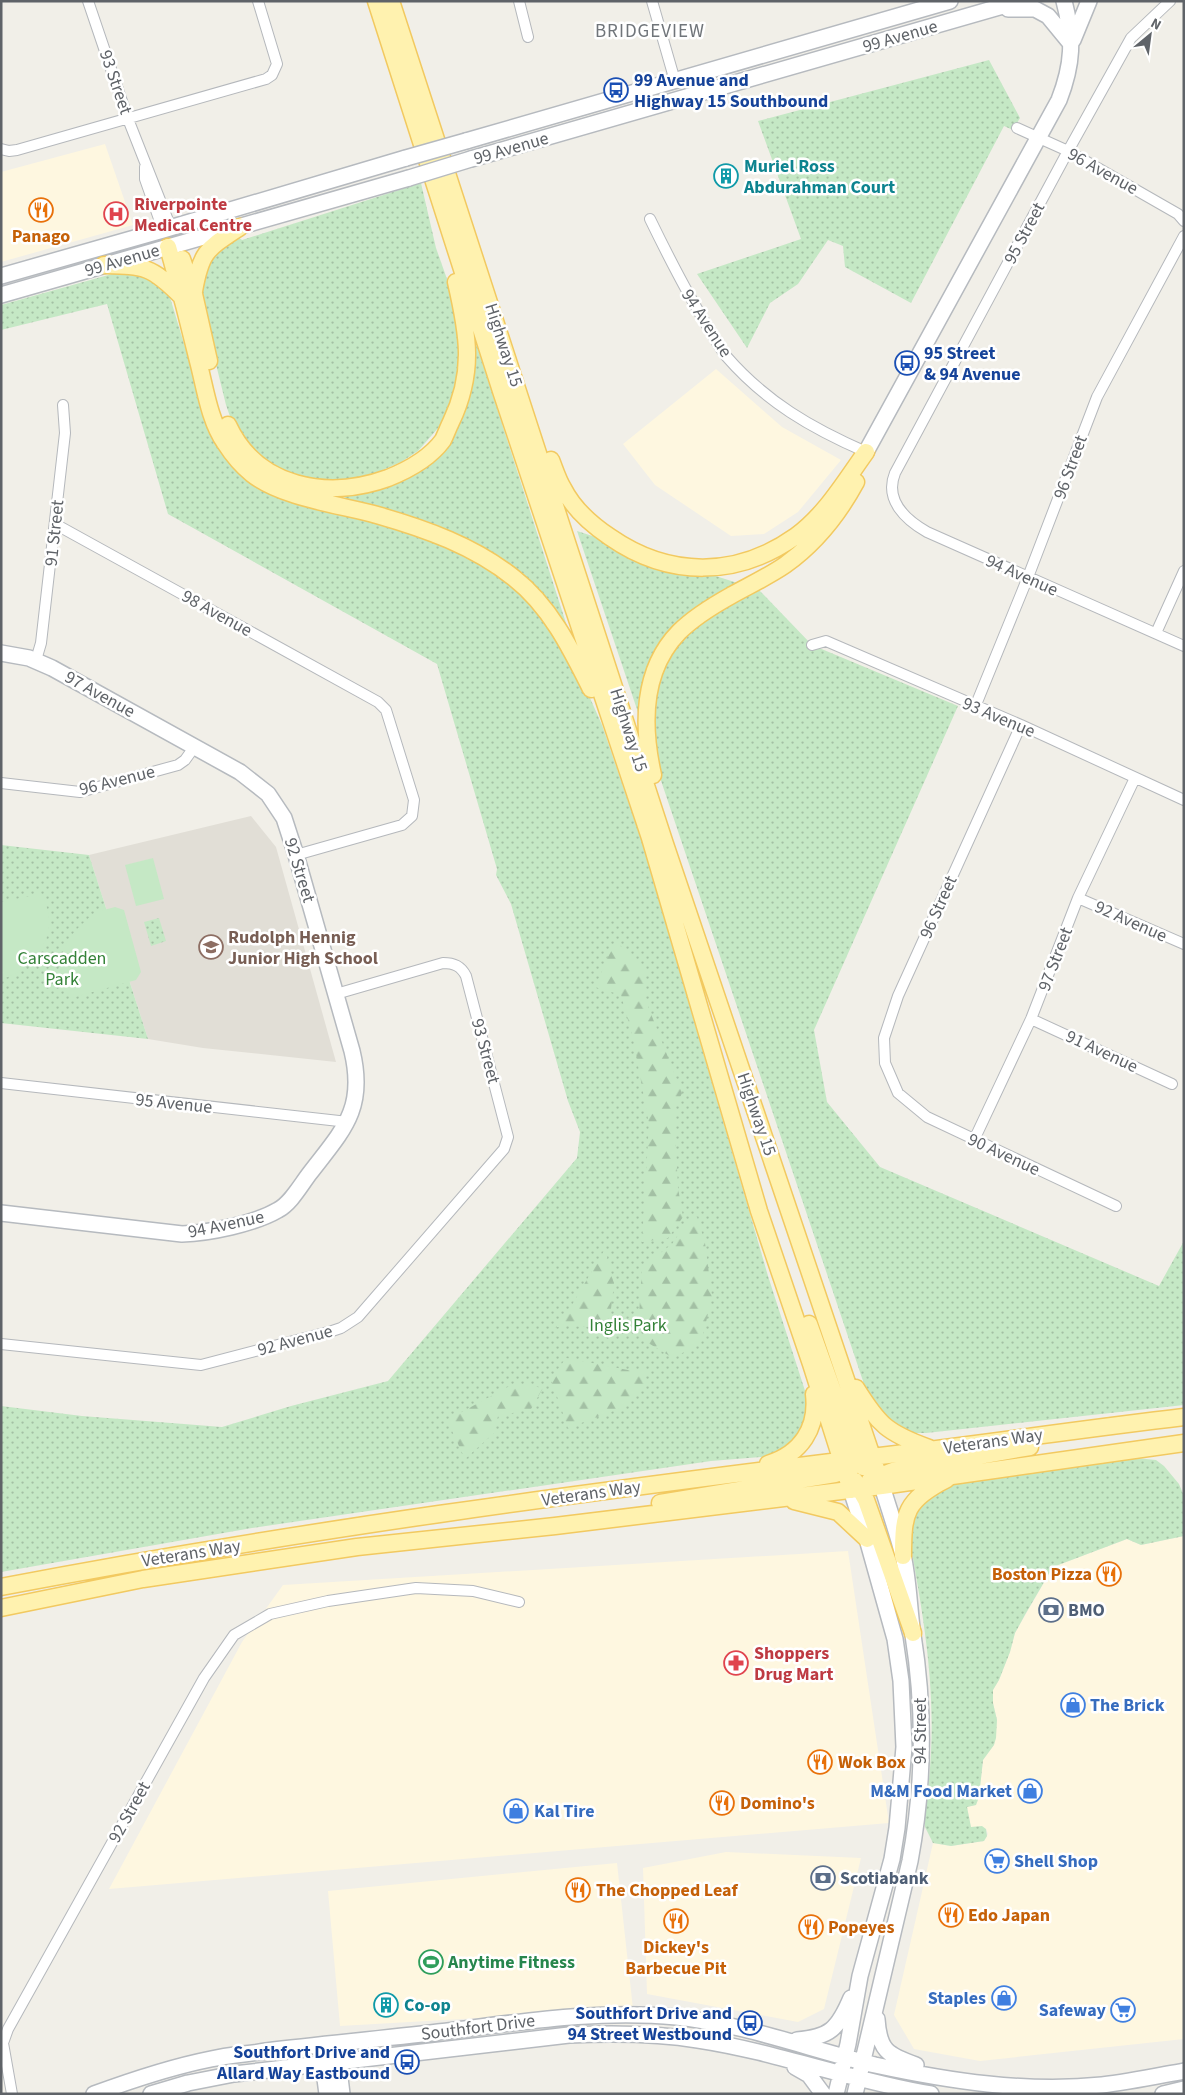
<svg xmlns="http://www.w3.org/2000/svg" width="1185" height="2095" font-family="'Source Sans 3',sans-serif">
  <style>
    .commercial { fill: #fef7e0 }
    .education { fill: #e1ded6 }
    .green { fill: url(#green-dots) }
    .forest { fill: url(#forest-firs) }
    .pitch { fill: #c5e8c5 }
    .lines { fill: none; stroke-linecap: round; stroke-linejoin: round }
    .street-casing { stroke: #b5b8bc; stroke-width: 12 }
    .secondary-casing { stroke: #b6babf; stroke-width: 18 }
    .primary-casing { stroke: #f2c960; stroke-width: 19 }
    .street { stroke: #fff; stroke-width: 10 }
    .secondary { stroke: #fff; stroke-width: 15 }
    .primary { stroke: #fff2af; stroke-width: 16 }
    .secondary-bridge-casing { stroke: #b6babf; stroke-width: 18; stroke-linecap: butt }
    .secondary-bridge { stroke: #fff; stroke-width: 15 }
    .labels { text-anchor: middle; stroke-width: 5; stroke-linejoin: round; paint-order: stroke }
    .street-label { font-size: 18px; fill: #5f6368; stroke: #fff }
    .transit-label { font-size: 18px; font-weight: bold; fill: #164399; stroke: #fff; text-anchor: start }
    .culture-label { font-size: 18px; font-weight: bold; fill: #0d838f; stroke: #fff; text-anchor: start }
    .health-label { font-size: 18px; font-weight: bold; fill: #be3a42; stroke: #fff; text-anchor: start }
    .food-label { font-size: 18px; font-weight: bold; fill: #c56008; stroke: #fff; text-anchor: start }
    .education-label { font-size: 18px; font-weight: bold; fill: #785e54; stroke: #fff; text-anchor: start }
    .park-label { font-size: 18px; fill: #348238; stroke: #fff }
    .service-label { font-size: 18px; font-weight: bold; fill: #4e5e75; stroke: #fff; text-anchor: start }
    .shop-label { font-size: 18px; font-weight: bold; fill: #366cbe; stroke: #fff; text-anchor: start }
    .leisure-label { font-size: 18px; font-weight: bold; fill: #27864d; stroke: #fff; text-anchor: start }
    .neighbourhood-label { font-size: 19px; letter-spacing: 1px; fill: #70757a; stroke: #fff }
  </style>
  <defs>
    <pattern id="green-dots" width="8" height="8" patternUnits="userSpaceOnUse" patternTransform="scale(1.25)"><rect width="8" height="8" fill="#c5e8c5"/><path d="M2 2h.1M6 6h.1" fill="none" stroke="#a3c0a4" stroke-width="1.8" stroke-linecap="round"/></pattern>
    <pattern id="forest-firs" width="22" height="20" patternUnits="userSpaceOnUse" patternTransform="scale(1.25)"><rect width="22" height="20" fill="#c5e8c5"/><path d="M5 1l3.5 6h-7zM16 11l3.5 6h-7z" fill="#a3c0a4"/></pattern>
  </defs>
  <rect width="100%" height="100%" fill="#f1efe8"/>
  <path class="commercial" d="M105,144L133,225L1,262V172Z
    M716,369L782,427L841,460L798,512L764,534L731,536L655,485L623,444Z
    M1184,1536V2039L980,2061L914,2049L894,2015L933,1843L951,1846L984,1841L988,1834L986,1829L971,1828L967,1807L976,1805L979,1797L983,1760L994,1745L997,1720L993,1703V1690L999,1680L1010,1652L1015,1633L1053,1567L1127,1539L1141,1545Z
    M848,1551L889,1823L109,1889L242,1642L283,1585Z
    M726,1852L861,1858L824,2009L798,2022L647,1994L643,1868Z
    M617,1863L633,2009L340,2026L328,1891Z"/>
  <path class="education" d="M251,816L276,847L336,1062L203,1048L148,1039L89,855Z"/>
  <path class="green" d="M989,60L1020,118L1013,130L1004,126L911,303L845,267L843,246L828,240L798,284L770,303L747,348L697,274L801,239L758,121Z
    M421,183L436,248L447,279L462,344L457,393L439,427L418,451L401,462L360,480L338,485L276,470L235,431L226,405L200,299L203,265L212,251L238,237L242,240Z
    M119,272L146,275L169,294L210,430L238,466L462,550L516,585L570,653L602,725L643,845L768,1276L808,1400L809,1411L801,1437L773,1456L711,1461L252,1528L1,1572V1406L82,1416L222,1427L291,1406L388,1381L577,1158L580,1132L568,1101L511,904L496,875L497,869L437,664L168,514L107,304L1,330V305Z
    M475,345L477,346L574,648L522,580L344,500L345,496L349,495L429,460Z
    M577,531L759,590L812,645L958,706L814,1030L827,1102L880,1167L1159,1286L1184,1241V1405L926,1433H906L878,1414L865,1387Z
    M1,845L89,855L148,1039L1,1023Z
    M159,918L166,941L151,946L144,922Z
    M1136,1458L1156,1460L1164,1466L1179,1484L1184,1496V1536L1141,1545L1127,1539L1053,1567L1026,1613L1015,1633L1010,1652L999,1680L993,1690V1703L997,1720L996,1738L994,1745L983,1760L979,1797L976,1805L967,1807L971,1827L982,1826L986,1829L987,1836L984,1841L951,1846L933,1843L925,1827L924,1817C941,1715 927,1636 909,1536C914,1508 931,1491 958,1483Z"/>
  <path class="forest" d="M618,943L646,971L644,996L682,1093L674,1111L678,1188L683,1217L668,1238L642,1242L649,1124L633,1038L621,995L595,987L610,952Z
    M697,1217L705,1243L712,1297L701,1343L673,1358L645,1341L639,1315L642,1267L672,1244L689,1219Z
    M605,1249L614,1284L610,1317L597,1327L567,1326L549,1328L569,1310Z
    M566,1358L633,1371H644L647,1384L626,1406L568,1428L551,1379Z
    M515,1383L543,1388L531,1409L498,1416L494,1433L465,1459L447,1420Z"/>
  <path class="pitch" d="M153,858L164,899L136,906L125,865Z
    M41,894C57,922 49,947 25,966C17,973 11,977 1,979V902Z
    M115,907L124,910L141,972L136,980L71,998C53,972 59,946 81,925C86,921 91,915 96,912C102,910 109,909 115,907Z"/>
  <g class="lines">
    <g class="street-casing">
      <path id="street" d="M88,1L128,119L171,228
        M519,1L528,37
        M652,1L675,81
        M1170,1L1131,38L1068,151L895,473C884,500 906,520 927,532L1184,646
        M1017,128L1068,151L1178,214L1184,221
        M1,149L9,151L17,150L266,79L272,75L277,64L258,1
        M145,167V179L163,230
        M650,219C668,256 686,292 708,327C713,336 719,347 726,356C766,402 811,428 866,452
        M55,524L378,702L386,710L414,800L412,816L402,825L296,855
        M1156,633L1184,571
        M812,645L826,641L1021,725L1184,800
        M36,660L41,643L65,433L63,405
        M975,707L1028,577L1097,397L1184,236
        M1021,725L898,996L884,1038L885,1063L898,1093L927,1117L1116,1206
        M1,783L80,792L178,765L185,760L195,746
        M1078,898L1184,944
        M1031,1019L1172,1084
        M1,1083L348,1122
        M974,1140L1031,1019L1078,898L1135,778
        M1,1344L201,1365L332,1331L341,1328L358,1317L504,1149L508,1137L466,976C461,966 454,963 443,963L336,994
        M12,2094L3,2043L8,2029L204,1678L234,1635L270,1614L328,1601L416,1588L473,1591L519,1602"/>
    </g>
    <g class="secondary-casing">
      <path id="secondary" d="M1008,9H1035L1048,16L1071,44
        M1073,40L1089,1
        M466,141L950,1
        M471,159L1020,1
        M1,276L163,230L406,158
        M1,295L409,178
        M866,452L1059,100C1073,64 1074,39 1064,1
        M1,653L29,658L52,668L240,772L268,794L284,818L296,855L352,1051C366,1109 343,1130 310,1173C300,1186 291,1203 278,1210C254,1224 209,1233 182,1234L1,1213
        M877,2019C879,2050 887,2055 916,2065
        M797,2040C830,2037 838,2029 851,1998
        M337,2053L342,2094
        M322,2056L327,2094
        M795,2067L809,2075L823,2094
        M94,2094C132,2080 171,2067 211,2059C229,2055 248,2054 266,2051C323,2044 381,2039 438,2032C516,2023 596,2009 676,2017C744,2024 809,2049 875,2065C949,2081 1027,2093 1102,2085C1129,2082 1157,2076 1184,2071
        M151,2094L188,2083L234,2074L569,2035C613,2033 655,2033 698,2040C777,2052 852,2081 931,2094
        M836,2094L848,2044L860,1976L892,1859L897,1828L904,1747L901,1681L895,1639L867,1539L851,1490
        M855,2094L910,1861C924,1786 925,1710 913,1635C909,1608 909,1582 903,1555C897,1532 889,1509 882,1486
        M1163,2094L1184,2089"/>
    </g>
    <g class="primary-casing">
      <path id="primary" d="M376,1L502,394L650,838L759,1211L811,1364L851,1490
        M391,1L665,844L882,1486
        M168,247C179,285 189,323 198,361C205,387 209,420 225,443C232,454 242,466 252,474C282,498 341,505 377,515C426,529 474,546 514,578C550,606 571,649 591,689
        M182,259L194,294L209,361
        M104,265C145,266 151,266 181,296
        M194,291C201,251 207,249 240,227
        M228,425C257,488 328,500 388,478C408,470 430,458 443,440C446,434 448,428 451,422C475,372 468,334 456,282
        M551,460C555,470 558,480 563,488C573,508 592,525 610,537C669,578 737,578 796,536C826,514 845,481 866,452
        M653,775C642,726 642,670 679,632C694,617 714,605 732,595C750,585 769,576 785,565C816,543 838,515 856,482
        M809,1324L853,1447L857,1459L863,1467
        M856,1388C879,1425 887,1433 929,1448
        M768,1464C801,1454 818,1428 814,1394
        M870,1480L893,1471L1030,1447
        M855,1481L866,1500L913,1633
        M794,1501L838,1512L867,1539
        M660,1503L835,1474L852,1467
        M903,1556C903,1513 905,1500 947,1479
        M1,1587C292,1531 586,1492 880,1456C981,1444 1082,1429 1184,1417
        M1,1608L143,1579L357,1547L555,1526L882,1486L1184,1443"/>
    </g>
    <use href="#street" class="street"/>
    <use href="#secondary" class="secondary"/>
    <use href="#primary" class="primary"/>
    <g class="secondary-bridge-casing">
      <path id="secondary-bridge" d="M406,158L466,141
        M409,178L471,159"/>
    </g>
    <use href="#secondary-bridge" class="secondary-bridge"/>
  </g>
  <defs>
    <g id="bus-ring" transform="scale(1.25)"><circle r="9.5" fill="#fff" stroke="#1a4fb4" stroke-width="1.5"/><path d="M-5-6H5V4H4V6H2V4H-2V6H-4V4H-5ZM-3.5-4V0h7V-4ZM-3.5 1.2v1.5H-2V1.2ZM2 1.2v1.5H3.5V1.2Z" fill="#1a4fb4"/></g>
    <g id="building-ring" transform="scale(1.25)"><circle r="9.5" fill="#fff" stroke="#0f9aa8" stroke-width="1.5"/><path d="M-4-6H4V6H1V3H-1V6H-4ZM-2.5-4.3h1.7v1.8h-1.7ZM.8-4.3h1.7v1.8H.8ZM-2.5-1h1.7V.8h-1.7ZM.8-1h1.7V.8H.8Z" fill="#0f9aa8"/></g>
    <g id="restaurant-ring" transform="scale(1.25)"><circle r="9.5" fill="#fff" stroke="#e8710a" stroke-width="1.5"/><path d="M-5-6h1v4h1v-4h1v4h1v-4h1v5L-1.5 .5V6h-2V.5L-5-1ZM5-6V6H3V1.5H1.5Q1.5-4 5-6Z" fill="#e8710a"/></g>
    <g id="hospital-ring" transform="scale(1.25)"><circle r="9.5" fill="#fff" stroke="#e0444e" stroke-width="1.5"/><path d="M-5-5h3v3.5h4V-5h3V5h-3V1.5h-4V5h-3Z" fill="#e0444e"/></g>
    <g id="school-ring" transform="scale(1.25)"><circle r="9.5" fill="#fff" stroke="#8d6e63" stroke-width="1.5"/><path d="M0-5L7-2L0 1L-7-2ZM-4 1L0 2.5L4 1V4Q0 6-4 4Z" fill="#8d6e63"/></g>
    <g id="bank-ring" transform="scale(1.25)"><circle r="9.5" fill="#fff" stroke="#5c6f8a" stroke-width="1.5"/><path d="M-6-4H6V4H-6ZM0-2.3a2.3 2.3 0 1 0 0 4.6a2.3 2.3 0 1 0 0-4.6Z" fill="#5c6f8a"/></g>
    <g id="pharmacy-ring" transform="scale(1.25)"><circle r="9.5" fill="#fff" stroke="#e0444e" stroke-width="1.5"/><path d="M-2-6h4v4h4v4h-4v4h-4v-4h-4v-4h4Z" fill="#e0444e"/></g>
    <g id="shop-ring" transform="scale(1.25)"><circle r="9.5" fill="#fff" stroke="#3f7fe0" stroke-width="1.5"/><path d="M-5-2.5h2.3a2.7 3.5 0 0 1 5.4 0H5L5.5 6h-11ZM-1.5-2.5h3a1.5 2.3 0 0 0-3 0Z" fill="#3f7fe0"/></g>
    <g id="supermarket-ring" transform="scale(1.25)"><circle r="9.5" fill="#fff" stroke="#3f7fe0" stroke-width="1.5"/><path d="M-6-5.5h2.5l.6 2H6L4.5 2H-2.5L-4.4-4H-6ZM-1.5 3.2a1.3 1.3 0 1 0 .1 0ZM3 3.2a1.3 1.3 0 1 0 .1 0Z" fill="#3f7fe0"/></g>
    <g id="stadium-ring" transform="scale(1.25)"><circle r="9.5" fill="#fff" stroke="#2e9e5b" stroke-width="1.5"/><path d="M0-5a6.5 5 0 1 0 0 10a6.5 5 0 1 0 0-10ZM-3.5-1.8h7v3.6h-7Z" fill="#2e9e5b"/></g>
  </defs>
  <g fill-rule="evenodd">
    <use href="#bus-ring" x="616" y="90"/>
    <use href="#building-ring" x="726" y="176"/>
    <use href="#restaurant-ring" x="41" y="210"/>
    <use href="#hospital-ring" x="116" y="214"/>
    <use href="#bus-ring" x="907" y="363"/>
    <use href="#school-ring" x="211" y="947"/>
    <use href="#restaurant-ring" x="1109" y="1574"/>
    <use href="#bank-ring" x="1051" y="1610"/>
    <use href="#pharmacy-ring" x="736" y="1663"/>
    <use href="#shop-ring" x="1073" y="1705"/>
    <use href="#restaurant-ring" x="820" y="1762"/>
    <use href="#shop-ring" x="1030" y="1791"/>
    <use href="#restaurant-ring" x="722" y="1803"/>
    <use href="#shop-ring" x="516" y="1811"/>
    <use href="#supermarket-ring" x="997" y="1861"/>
    <use href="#bank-ring" x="823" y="1878"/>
    <use href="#restaurant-ring" x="578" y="1890"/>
    <use href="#restaurant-ring" x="951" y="1915"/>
    <use href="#restaurant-ring" x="676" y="1921"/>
    <use href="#restaurant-ring" x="811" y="1927"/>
    <use href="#stadium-ring" x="431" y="1962"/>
    <use href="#shop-ring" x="1004" y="1998"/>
    <use href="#building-ring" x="386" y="2005"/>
    <use href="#supermarket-ring" x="1123" y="2010"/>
    <use href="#bus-ring" x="750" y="2023"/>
    <use href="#bus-ring" x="407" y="2062"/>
  </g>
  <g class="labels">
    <g class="street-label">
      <text transform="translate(900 36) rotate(-16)" y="6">99 Avenue</text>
      <text transform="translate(116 82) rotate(71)" y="6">93 Street</text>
      <text transform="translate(511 148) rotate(-16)" y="6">99 Avenue</text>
      <text transform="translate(1103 171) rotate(29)" y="6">96 Avenue</text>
      <text transform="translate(1024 233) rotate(-62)" y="6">95 Street</text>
      <text transform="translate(122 260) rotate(-16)" y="6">99 Avenue</text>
      <text transform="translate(707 323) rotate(57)" y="6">94 Avenue</text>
      <text transform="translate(504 345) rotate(72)" y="6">Highway 15</text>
      <text transform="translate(1070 467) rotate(-70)" y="6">96 Street</text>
      <text transform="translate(54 533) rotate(-84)" y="6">91 Street</text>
      <text transform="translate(1022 575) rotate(24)" y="6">94 Avenue</text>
      <text transform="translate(217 613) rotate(29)" y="6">98 Avenue</text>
      <text transform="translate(100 694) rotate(29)" y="6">97 Avenue</text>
      <text transform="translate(999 717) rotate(23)" y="6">93 Avenue</text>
      <text transform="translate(629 730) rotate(72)" y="6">Highway 15</text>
      <text transform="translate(117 780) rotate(-14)" y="6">96 Avenue</text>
      <text transform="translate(300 870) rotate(73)" y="6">92 Street</text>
      <text transform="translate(938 907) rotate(-66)" y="6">96 Street</text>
      <text transform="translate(1131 921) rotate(24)" y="6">92 Avenue</text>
      <text transform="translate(1055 959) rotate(-69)" y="6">97 Street</text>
      <text transform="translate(486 1051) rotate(75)" y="6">93 Street</text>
      <text transform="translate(1102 1051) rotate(25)" y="6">91 Avenue</text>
      <text transform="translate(174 1103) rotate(6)" y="6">95 Avenue</text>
      <text transform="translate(757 1114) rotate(71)" y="6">Highway 15</text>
      <text transform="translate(1004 1154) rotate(25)" y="6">90 Avenue</text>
      <text transform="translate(226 1224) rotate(-12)" y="6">94 Avenue</text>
      <text transform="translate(295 1340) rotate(-15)" y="6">92 Avenue</text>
      <text transform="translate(993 1441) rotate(-8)" y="6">Veterans Way</text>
      <text transform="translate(591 1493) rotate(-8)" y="6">Veterans Way</text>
      <text transform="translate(191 1553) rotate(-9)" y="6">Veterans Way</text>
      <text transform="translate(920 1731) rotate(-90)" y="6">94 Street</text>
      <text transform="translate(129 1812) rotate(-61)" y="6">92 Street</text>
      <text transform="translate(478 2027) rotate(-7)" y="6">Southfort Drive</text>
    </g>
    <g class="transit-label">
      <text x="634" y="86">99 Avenue and<tspan x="634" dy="21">Highway 15 Southbound</tspan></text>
      <text x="924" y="359">95 Street<tspan x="924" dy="21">&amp; 94 Avenue</tspan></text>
      <text x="732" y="2019" text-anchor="end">Southfort Drive and<tspan x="732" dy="21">94 Street Westbound</tspan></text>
      <text x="390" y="2058" text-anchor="end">Southfort Drive and<tspan x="390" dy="21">Allard Way Eastbound</tspan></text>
    </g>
    <g class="culture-label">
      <text x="744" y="172">Muriel Ross<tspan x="744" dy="21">Abdurahman Court</tspan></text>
      <text x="404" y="2011">Co-op</text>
    </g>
    <g class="health-label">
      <text x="134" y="210">Riverpointe<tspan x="134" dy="21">Medical Centre</tspan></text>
      <text x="754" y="1659">Shoppers<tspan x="754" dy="21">Drug Mart</tspan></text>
    </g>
    <g class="food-label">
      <text x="41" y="242" text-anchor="middle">Panago</text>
      <text x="1092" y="1580" text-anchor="end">Boston Pizza</text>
      <text x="838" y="1768">Wok Box</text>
      <text x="740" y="1809">Domino's</text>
      <text x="596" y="1896">The Chopped Leaf</text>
      <text x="968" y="1921">Edo Japan</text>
      <text x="828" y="1933">Popeyes</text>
      <text x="676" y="1953" text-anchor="middle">Dickey's<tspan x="676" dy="21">Barbecue Pit</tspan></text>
    </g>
    <g class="education-label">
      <text x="228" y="943">Rudolph Hennig<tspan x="228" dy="21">Junior High School</tspan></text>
    </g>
    <g class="park-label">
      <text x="62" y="964">Carscadden<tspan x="62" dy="21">Park</tspan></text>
      <text x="628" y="1331">Inglis Park</text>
    </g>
    <g class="service-label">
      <text x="1068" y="1616">BMO</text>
      <text x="840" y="1884">Scotiabank</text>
    </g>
    <g class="shop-label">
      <text x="1090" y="1711">The Brick</text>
      <text x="1012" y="1797" text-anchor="end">M&amp;M Food Market</text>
      <text x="534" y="1817">Kal Tire</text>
      <text x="1014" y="1867">Shell Shop</text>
      <text x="986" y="2004" text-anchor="end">Staples</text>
      <text x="1106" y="2016" text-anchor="end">Safeway</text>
    </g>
    <g class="leisure-label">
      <text x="448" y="1968">Anytime Fitness</text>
    </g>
    <g class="neighbourhood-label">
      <text x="650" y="37">BRIDGEVIEW</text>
    </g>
  </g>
  <rect width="1185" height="2095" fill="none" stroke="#5f6368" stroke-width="5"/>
  <g transform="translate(1150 35) rotate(29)" stroke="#ffffff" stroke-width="4" paint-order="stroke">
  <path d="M0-4L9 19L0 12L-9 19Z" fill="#5f6368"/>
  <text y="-8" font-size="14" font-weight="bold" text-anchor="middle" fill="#5f6368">N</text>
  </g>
</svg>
